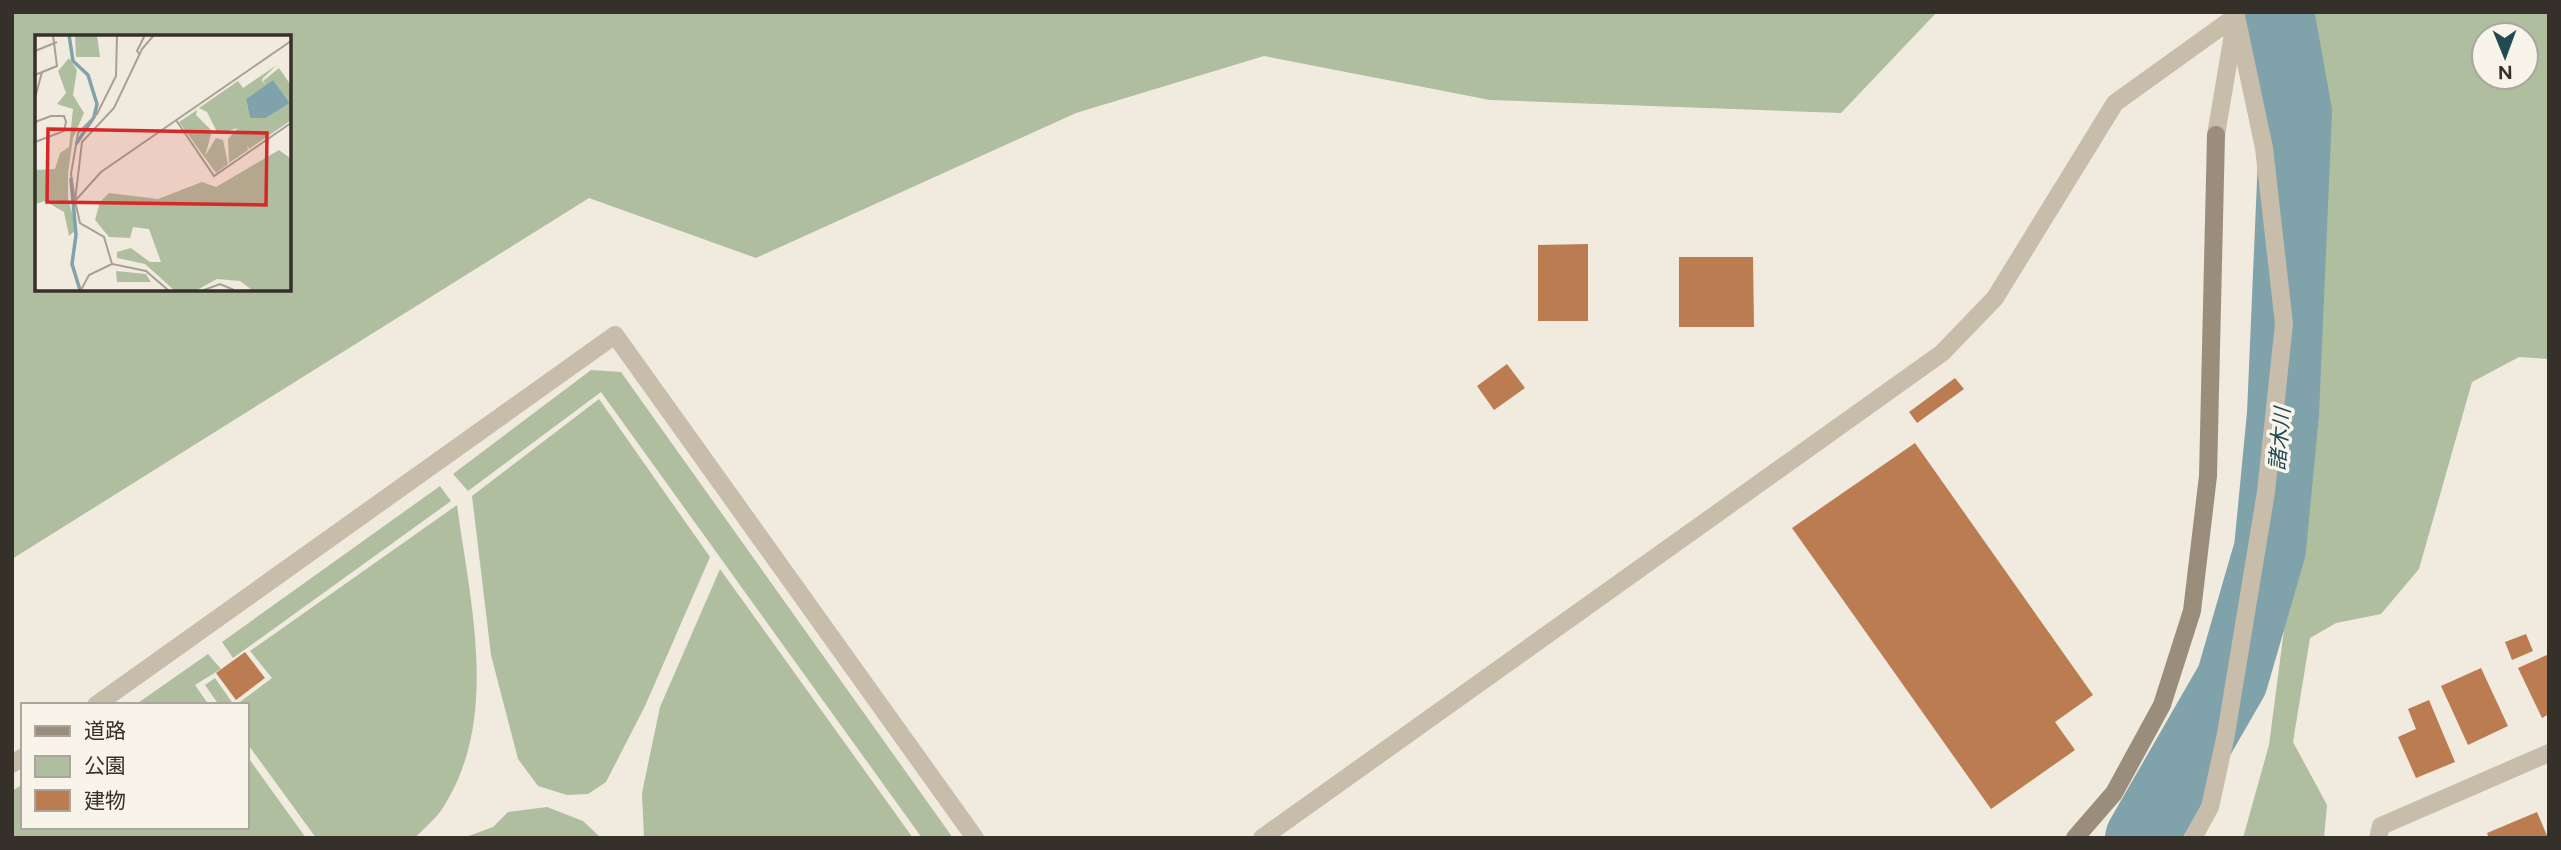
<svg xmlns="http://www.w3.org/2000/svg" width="2561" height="850" font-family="Figtree,'Noto Sans JP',sans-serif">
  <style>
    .green { fill: #afbe9f; fill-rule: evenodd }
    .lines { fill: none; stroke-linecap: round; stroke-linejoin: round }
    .river { stroke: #7fa2ab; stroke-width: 72 }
    .building { fill: #bc7c51 }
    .lane { stroke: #c8bdab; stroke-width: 18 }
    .street { stroke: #c8bdab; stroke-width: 18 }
    .secondary { stroke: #9b8d7c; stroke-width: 18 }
    .labels { text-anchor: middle; stroke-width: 7; stroke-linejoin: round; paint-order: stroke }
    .water-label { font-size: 21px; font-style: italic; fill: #224954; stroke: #f8f4ea }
    .inset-river { fill: none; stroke: #7fa2ab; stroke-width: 3.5 }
    .inset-road { fill: none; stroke: #a6a096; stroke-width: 2 }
    .view { fill: #d62828; fill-opacity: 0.15; stroke: #d62828; stroke-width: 3.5 }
    .inset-edge { fill: none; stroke: #36302a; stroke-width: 3.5 }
  </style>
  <rect width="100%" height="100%" fill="#f0ebde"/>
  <path class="green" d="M12,12H1937L1841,113L1490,100L1264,56L1076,113L756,258L589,198L12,559ZM37,37H289V289H37Z
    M2306,12H2549V359L2519,357L2472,382L2419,569L2381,614L2336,623L2310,638L2293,742L2327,805L2324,838H2243L2269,745L2322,338L2307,165L2312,33ZM2484,35H2526V77H2484Z
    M591,370L621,372L953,838H922L601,392L468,491L453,474Z
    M599,399L710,557L645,706L606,782L588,794L567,795L538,786L518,759L491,655L472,496Z
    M440,486L451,501L233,658L222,642Z
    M457,505C470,602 500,717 444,806C437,818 424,828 415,838H316L247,743V705H236L272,678L250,651Z
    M720,569L913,838H644L642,793L660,707Z
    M208,654L221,669L195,685L209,705H135Z
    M215,678L234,705H219L205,685Z
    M247,756L306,838H12V791L23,784V827H247Z
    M547,807L583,821L601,838H463L493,827L508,812Z"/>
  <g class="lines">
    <path class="river" d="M2141,838L2232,680L2270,549L2283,414L2296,112L2278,12"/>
  </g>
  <path class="building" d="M1588,244V321H1538V245Z
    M1679,257H1753L1754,327H1679Z
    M1507,364L1525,388L1494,410L1477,386Z
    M1955,378L1964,389L1917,423L1909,412Z
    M1915,443L2093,695L2055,722L2075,750L1991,809L1792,528Z
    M2526,634L2533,651L2512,660L2505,642Z
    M245,652L265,678L236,700L216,673Z
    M2549,654V714L2542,718L2518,668Z
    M2481,668L2508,726L2468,745L2441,686Z
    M2429,700L2455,762L2416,778L2398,737L2416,729L2408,709Z
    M2537,812L2548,838H2489L2487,833Z"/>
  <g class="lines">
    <path class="lane" d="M96,705L615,335L975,838
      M12,764L23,757
      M1262,838L1942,353L1995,298L2115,103L2236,16"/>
    <path class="street" d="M2216,135L2234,28
      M2193,838L2210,807L2226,734L2266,492L2284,324L2264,148L2236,16
      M2378,838L2381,826L2549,753"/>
    <path class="secondary" d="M2075,838L2114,793L2162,705L2192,611L2208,476L2216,135"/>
  </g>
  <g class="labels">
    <g class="water-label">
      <text transform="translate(2280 439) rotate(-85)" y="7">諸木川</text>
    </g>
  </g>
  <g transform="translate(35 35)">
    <rect width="256" height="256" fill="#f0ebde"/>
    <path d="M40,0H62L65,22H41ZM34,23L42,35L38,60L49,78L38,103L33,138V164L42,194L34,201L29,177L10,166L0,169V135L20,134L25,118L34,112L38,74L22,69L31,58L23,36ZM242,30L228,43L227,46L231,50L211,64L215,83H231L255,68L238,45L231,50L228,46L244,33L255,49V86L214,114L212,110L213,115L194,128L193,104L203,93L183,99L172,77L164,73L203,46L208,53ZM162,75L161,80L177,96L170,121L181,103L188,105L193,129L181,138L144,87ZM244,115L255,123V255H217L205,246L182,244L162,255H139L110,229L82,223V217L96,213L115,227H126L114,194L98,192L95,203L74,202L60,185L65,167L74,158L123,164L167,147L181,152ZM81,236L111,239L116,247H82Z" fill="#afbe9f"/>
    <path d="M238,45L255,68L231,83H215L211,64Z" fill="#7fa2ab"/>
    <path class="inset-river" d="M34,0L38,26L53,40L62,69L59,82L41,109M36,143L41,200L37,229L45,255"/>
    <path class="inset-road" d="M82,0L81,41L62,79L43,98L36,139L40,166L66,137L256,6M119,0L107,14L79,73L47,107L40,166L45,188L69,202L77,229L111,236L133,255M0,16L22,7M105,20L102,16L110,0M0,40L22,31L18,0M0,63L7,37M141,85L179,141L256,88M0,87L16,81H29L31,87L29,96L0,107M46,255L54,240L77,229M169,255L185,249L199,255"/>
    <path class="view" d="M13,94L232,98L231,170L12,167Z"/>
    <rect width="256" height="256" class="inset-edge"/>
  </g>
  <rect width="2561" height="850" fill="none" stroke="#36302a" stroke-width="28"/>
  <rect x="21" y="703" width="228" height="126" fill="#f8f4ea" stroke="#aaa69d" stroke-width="2"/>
  <rect x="35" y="726" width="35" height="10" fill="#9b8d7c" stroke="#aaa69d" stroke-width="2"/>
  <text x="84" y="738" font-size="21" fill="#36302a">道路</text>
  <rect x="35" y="756" width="35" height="21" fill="#afbe9f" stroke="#aaa69d" stroke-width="2"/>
  <text x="84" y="773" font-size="21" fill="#36302a">公園</text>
  <rect x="35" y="790" width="35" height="21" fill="#bc7c51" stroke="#aaa69d" stroke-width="2"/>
  <text x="84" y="808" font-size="21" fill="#36302a">建物</text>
  <g transform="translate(2505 56) rotate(179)"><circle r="33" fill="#f8f4ea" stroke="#aaa69d" stroke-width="2"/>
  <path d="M0-5L12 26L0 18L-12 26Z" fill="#224954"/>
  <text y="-10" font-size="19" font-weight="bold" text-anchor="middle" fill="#36302a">N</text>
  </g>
</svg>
